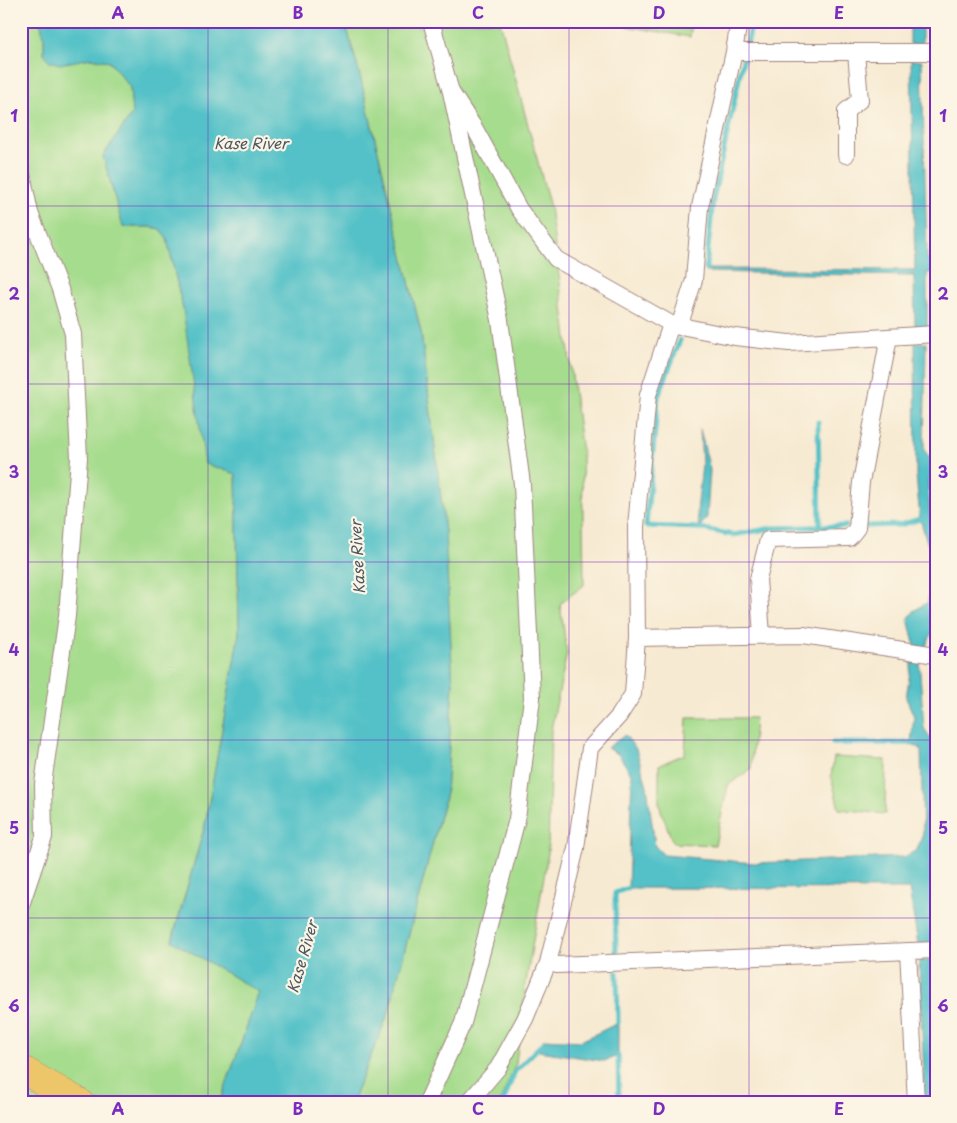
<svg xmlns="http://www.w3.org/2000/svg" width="957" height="1123" font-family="'Playpen Sans',sans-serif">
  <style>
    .green { fill: #a6dc8d; stroke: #787e5c }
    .water { fill: #53c1c7; stroke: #4e7079 }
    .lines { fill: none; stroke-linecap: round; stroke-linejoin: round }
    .stream { stroke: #53c1c7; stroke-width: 5 }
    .street-casing { stroke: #a0847e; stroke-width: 18 }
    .highway-casing { stroke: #a0847e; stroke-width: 29 }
    .street { stroke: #fff; stroke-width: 16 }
    .highway { stroke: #ecc669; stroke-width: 28 }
    .grid { fill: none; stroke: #7b2cbf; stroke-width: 1; stroke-opacity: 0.55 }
    .labels { text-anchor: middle; stroke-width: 4.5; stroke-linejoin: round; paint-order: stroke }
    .water-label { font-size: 15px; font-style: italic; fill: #4d5862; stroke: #fcf5e5 }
    .neatline { fill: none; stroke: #7b2cbf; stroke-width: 2 }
    .grid-label { font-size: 16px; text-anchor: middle; font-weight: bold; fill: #7b2cbf }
  </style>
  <rect width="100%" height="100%" fill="#fcf5e5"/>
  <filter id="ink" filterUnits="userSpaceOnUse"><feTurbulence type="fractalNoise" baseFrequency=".02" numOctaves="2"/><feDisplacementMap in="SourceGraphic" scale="10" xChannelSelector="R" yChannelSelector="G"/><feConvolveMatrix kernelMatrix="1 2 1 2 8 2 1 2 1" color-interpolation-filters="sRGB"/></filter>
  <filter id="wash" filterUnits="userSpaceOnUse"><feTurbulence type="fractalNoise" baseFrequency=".0096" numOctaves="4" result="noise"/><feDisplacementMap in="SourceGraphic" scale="20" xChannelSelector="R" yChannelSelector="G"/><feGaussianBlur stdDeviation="1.12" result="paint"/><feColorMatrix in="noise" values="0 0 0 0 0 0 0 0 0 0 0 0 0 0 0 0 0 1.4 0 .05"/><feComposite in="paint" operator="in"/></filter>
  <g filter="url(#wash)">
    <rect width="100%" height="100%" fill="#f7ead2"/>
    <path class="green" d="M21,21H40L44,37V53L76,60L91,58L109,61L130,87L132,114L103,156L123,227H151L160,229L167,239L183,309L236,474L239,634L205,825L172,940L259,992L220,1102H21Z
      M345,21H500L550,207L582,453L584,585L560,604L567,653L551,730L548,853L527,976L516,1063L500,1102H352L388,1014L446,793L453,685L445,532L421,332L360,76Z
      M595,21H692L690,37Z
      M687,718H755L751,769L728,785L715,845L673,843L659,805V765L685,754Z
      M834,757L886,760L885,814L839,809L831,776Z"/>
    <path class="water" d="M40,21H345L360,76L421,332L445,532L453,685L446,793L388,1014L352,1102H220L259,992L172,941L205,825L239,634L236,474L205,464L183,309L167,239L160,229L151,227H123L103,156L132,114L130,87L109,61L91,58L60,64L49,61L44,53V37Z
      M910,21H922V45L910,44Z
      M911,60L922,61L927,259H936V272L927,273V328L915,327L914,276L706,272V269L915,270Z
      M915,342L926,343L924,450L936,466V478L928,479L930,520L936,542V625L925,648L915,646L908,619L915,610L928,602L930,551L920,519L916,475Z
      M700,429L710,470L707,517L699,528L697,512L702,465Z
      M912,658L919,659L924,728L935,745L936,932L931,944H918L909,889L628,888L632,775L618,754L607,748L625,735L636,749L647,786L655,846L664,855L754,863L904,857L917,850L923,834L921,749L911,743L914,716L906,698Z
      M933,959L936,1026V1102H925L919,961Z
      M618,1023V1056L604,1061L539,1051L544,1039L581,1041Z"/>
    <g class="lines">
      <path class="stream" d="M748,41L752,21
        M706,269L713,199L743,60
        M680,340L658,397L646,526L699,528L733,535L773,528L846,526
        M818,422L820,527
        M867,526L900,525L920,519
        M833,743H911
        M616,952L615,893L628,888
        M617,973L618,1023
        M618,1056L619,1102
        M503,1102L515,1071L543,1043"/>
    </g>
  </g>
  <g filter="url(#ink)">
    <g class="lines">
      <g class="street-casing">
        <path id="street" d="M431,21L451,92L475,129L519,209L556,259L671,324
          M734,52H936
          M846,155V111L860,100L856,52
          M21,169L30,213L60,289L73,334L79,458L67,616L43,784L44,837L21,905
          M679,327L694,280L700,207L734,52L739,21
          M762,636L758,579L768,540L849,538L857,528L861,482L889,337
          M637,638L803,635L936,655
          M908,951L916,1102
          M548,963L557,965L936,950
          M427,1102L463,1023L517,819L532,698L522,484L500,320L451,92
          M469,1102L498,1068L525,1019L548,963L576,848L590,748L619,716L633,694L637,638L636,527L648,395L671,324L735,337L789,343L936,334"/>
      </g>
      <g class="highway-casing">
        <path id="highway" d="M21,1069L79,1102"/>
      </g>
      <use href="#street" class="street"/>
      <use href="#highway" class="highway"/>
    </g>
  </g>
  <path class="grid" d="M208,21V1102M388,21V1102M569,21V1102M749,21V1102M21,206H936M21,384H936M21,562H936M21,740H936M21,918H936"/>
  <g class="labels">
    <g class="water-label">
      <text x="251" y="149">Kase River</text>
      <text transform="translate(358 557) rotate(-93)" y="5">Kase River</text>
      <text transform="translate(303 957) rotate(-74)" y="5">Kase River</text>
    </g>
  </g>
  <rect width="957" height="1123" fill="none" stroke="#fcf5e5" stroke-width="55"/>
  <rect x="28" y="28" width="902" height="1068" class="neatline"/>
  <g class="grid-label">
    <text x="118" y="19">A</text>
    <text x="298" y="19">B</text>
    <text x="478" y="19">C</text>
    <text x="659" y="19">D</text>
    <text x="839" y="19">E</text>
    <text x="14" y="122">1</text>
    <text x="943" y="122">1</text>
    <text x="14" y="300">2</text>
    <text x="943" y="300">2</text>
    <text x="14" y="478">3</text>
    <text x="943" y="478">3</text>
    <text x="14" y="656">4</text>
    <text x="943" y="656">4</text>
    <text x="14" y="834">5</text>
    <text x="943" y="834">5</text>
    <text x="14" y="1012">6</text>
    <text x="943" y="1012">6</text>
    <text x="118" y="1115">A</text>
    <text x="298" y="1115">B</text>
    <text x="478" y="1115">C</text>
    <text x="659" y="1115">D</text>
    <text x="839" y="1115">E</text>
  </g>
</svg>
